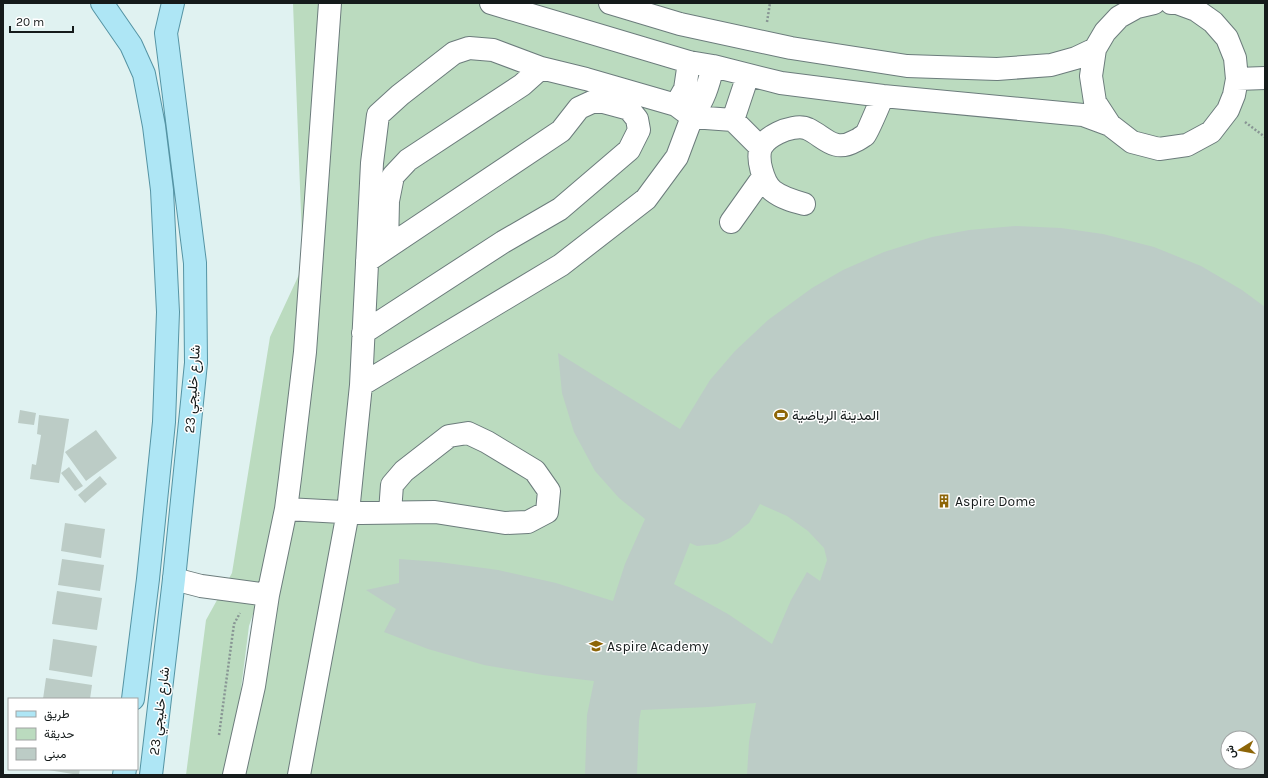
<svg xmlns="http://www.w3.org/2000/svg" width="1268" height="778" font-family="Karla,Vazirmatn,sans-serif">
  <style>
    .green { fill: #bbdbbf; fill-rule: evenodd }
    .building { fill: #bcccc6; fill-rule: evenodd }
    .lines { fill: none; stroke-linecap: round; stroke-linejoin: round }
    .minor-casing { stroke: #6c7c7c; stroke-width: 24 }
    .major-casing { stroke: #5594a4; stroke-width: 24 }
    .path { stroke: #889594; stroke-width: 2.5; stroke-dasharray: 2 2; stroke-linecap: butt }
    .minor { stroke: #fff; stroke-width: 22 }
    .major { stroke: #aee6f5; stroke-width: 22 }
    .labels { text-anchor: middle; stroke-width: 3; stroke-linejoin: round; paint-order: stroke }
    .street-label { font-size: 14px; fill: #151b1b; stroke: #fff }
    .poi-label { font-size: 14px; fill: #151b1b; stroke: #fff; text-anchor: start }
  </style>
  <rect width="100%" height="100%" fill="#e0f2f1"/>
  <path class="green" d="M293,3H321L302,341L263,584L249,626L230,775H186L206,620L232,573L270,337L303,266Z
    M330,3H1265V775H234L290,478ZM1228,738H1252V762H1228Z"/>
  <path class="building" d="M1015,226L1061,228L1103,234L1154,247L1201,266L1242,290L1265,307V775H747L749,742L756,703L709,707L641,710L639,721L637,775H585L587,715L594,681L543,675L484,665L428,649L384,632L396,609L366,590L399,583V559L439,562L498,570L556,583L613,601L625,564L645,519L619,498L595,471L574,432L562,393L558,353L680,429L710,380L735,351L768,320L812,288L843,270L884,252L932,237L969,230ZM760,504L787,516L808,531L824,548L827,560L820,581L807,572L791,600L772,644L728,614L674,584L690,543L697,546L717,544L730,538L749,523ZM1228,738H1252V762H1228Z
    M20,410L36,413L34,425L18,423Z
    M39,415L69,419L59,483L30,479L32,464L36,465L41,435L37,434Z
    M96,430L117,458L86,481L65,452Z
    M69,467L83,486L75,491L61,473Z
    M100,476L107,484L85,503L78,495Z
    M65,523L105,529L101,558L61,551Z
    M62,559L104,565L100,591L58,585Z
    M57,591L102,598L97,630L52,624Z
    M53,639L97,646L92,677L49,670Z
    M46,678L92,685L90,699H43Z
    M42,769H80L79,775Z"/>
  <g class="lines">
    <g class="minor-casing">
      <path id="minor" d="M491,3L689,62L713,66L781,83L883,96L1083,115L1110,125
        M610,3L680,24L791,48L907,66L997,69L1051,65L1076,58L1095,49
        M1154,3L1137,7L1119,17L1105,32L1095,49L1091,76L1095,102L1110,125L1132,142L1159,149L1187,145L1211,132L1228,110L1234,95L1237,79L1235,58L1227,38L1213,22L1196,10L1177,3H1171
        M713,66C708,87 704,99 692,117L733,120L748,75
        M1237,79L1265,78
        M733,120L761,148
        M804,204C793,201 782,198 773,191C764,184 755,157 762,146C765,141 772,136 778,133C786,129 800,125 808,129C825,137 834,153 855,141C858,140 862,137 865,135C868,132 880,102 883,96
        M731,222L763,177
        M387,247L388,201L393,176L408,160L522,85L541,68
        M363,333L503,242L560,209L629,150L639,130L637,119L629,109L603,102H592L579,108L561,131L367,261
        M361,385L561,265L646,199L677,157L692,117L676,105
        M286,509L361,513L435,512L505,523L528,522L547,512L549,491L535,471L487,442L468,433L449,436L404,471L392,485L390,512
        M174,579L201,586L268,595
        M234,775L254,686L268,595L286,509L290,478L305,352L330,3
        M299,775L348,512L361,385L372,163L378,115L400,95L454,53L469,48L493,50L541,68L586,79L676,105L685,89L689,62"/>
    </g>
    <g class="major-casing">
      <path id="major" d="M102,3L131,45L144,74L154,126L162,190L168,312L164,422L148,579L133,699
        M124,775L125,769
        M151,775L174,579L196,363L195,263L166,33L173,3"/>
    </g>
    <path class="path" d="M767,22L770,3
      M1245,122L1265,137
      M219,735L234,624L240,613"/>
    <use href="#minor" class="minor"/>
    <use href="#major" class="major"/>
  </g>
  <defs>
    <g id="stadium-bare" transform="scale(1.08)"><path d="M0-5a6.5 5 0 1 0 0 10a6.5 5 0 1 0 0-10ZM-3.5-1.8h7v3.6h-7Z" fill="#8d6507" stroke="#fff" stroke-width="2.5" paint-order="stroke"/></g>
    <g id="building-bare" transform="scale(1.08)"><path d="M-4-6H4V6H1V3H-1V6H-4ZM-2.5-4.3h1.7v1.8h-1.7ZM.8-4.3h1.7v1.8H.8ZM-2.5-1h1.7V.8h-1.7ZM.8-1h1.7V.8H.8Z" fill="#8d6507" stroke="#fff" stroke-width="2.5" paint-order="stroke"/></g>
    <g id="school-bare" transform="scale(1.08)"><path d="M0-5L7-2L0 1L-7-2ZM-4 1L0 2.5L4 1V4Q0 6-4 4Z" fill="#8d6507" stroke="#fff" stroke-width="2.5" paint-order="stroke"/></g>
  </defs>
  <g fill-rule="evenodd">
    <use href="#stadium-bare" x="781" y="415"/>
    <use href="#building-bare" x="944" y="501"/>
    <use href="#school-bare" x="596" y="646"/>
  </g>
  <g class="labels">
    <g class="street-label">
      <text transform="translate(192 389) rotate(-86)" y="5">شارع خليجي 23</text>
      <text transform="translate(159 711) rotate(-83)" y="5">شارع خليجي 23</text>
    </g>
    <g class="poi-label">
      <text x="792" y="420">المدينة الرياضية</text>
      <text x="955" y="506">Aspire Dome</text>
      <text x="607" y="651">Aspire Academy</text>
    </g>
  </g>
  <rect width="1268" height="778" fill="none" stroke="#151b1b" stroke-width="8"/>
  <rect x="8" y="698" width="130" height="72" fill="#ffffff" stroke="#a1a4a4"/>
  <rect x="16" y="711" width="20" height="6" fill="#aee6f5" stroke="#a1a4a4"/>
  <text x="44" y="718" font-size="12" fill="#151b1b">طريق</text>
  <rect x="16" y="728" width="20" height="12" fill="#bbdbbf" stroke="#a1a4a4"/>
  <text x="44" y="738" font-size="12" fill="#151b1b">حديقة</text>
  <rect x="16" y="748" width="20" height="12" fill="#bcccc6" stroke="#a1a4a4"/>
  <text x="44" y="758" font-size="12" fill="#151b1b">مبنى</text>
  <g transform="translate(1240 750) rotate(259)"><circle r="19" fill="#ffffff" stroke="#a1a4a4"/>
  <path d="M0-3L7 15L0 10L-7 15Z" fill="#8d6507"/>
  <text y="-6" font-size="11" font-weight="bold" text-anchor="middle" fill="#151b1b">ش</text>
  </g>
  <path d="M10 26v6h63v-6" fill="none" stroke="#151b1b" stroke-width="2"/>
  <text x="16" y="26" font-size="12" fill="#151b1b" stroke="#ffffff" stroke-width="3" paint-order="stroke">20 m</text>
</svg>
